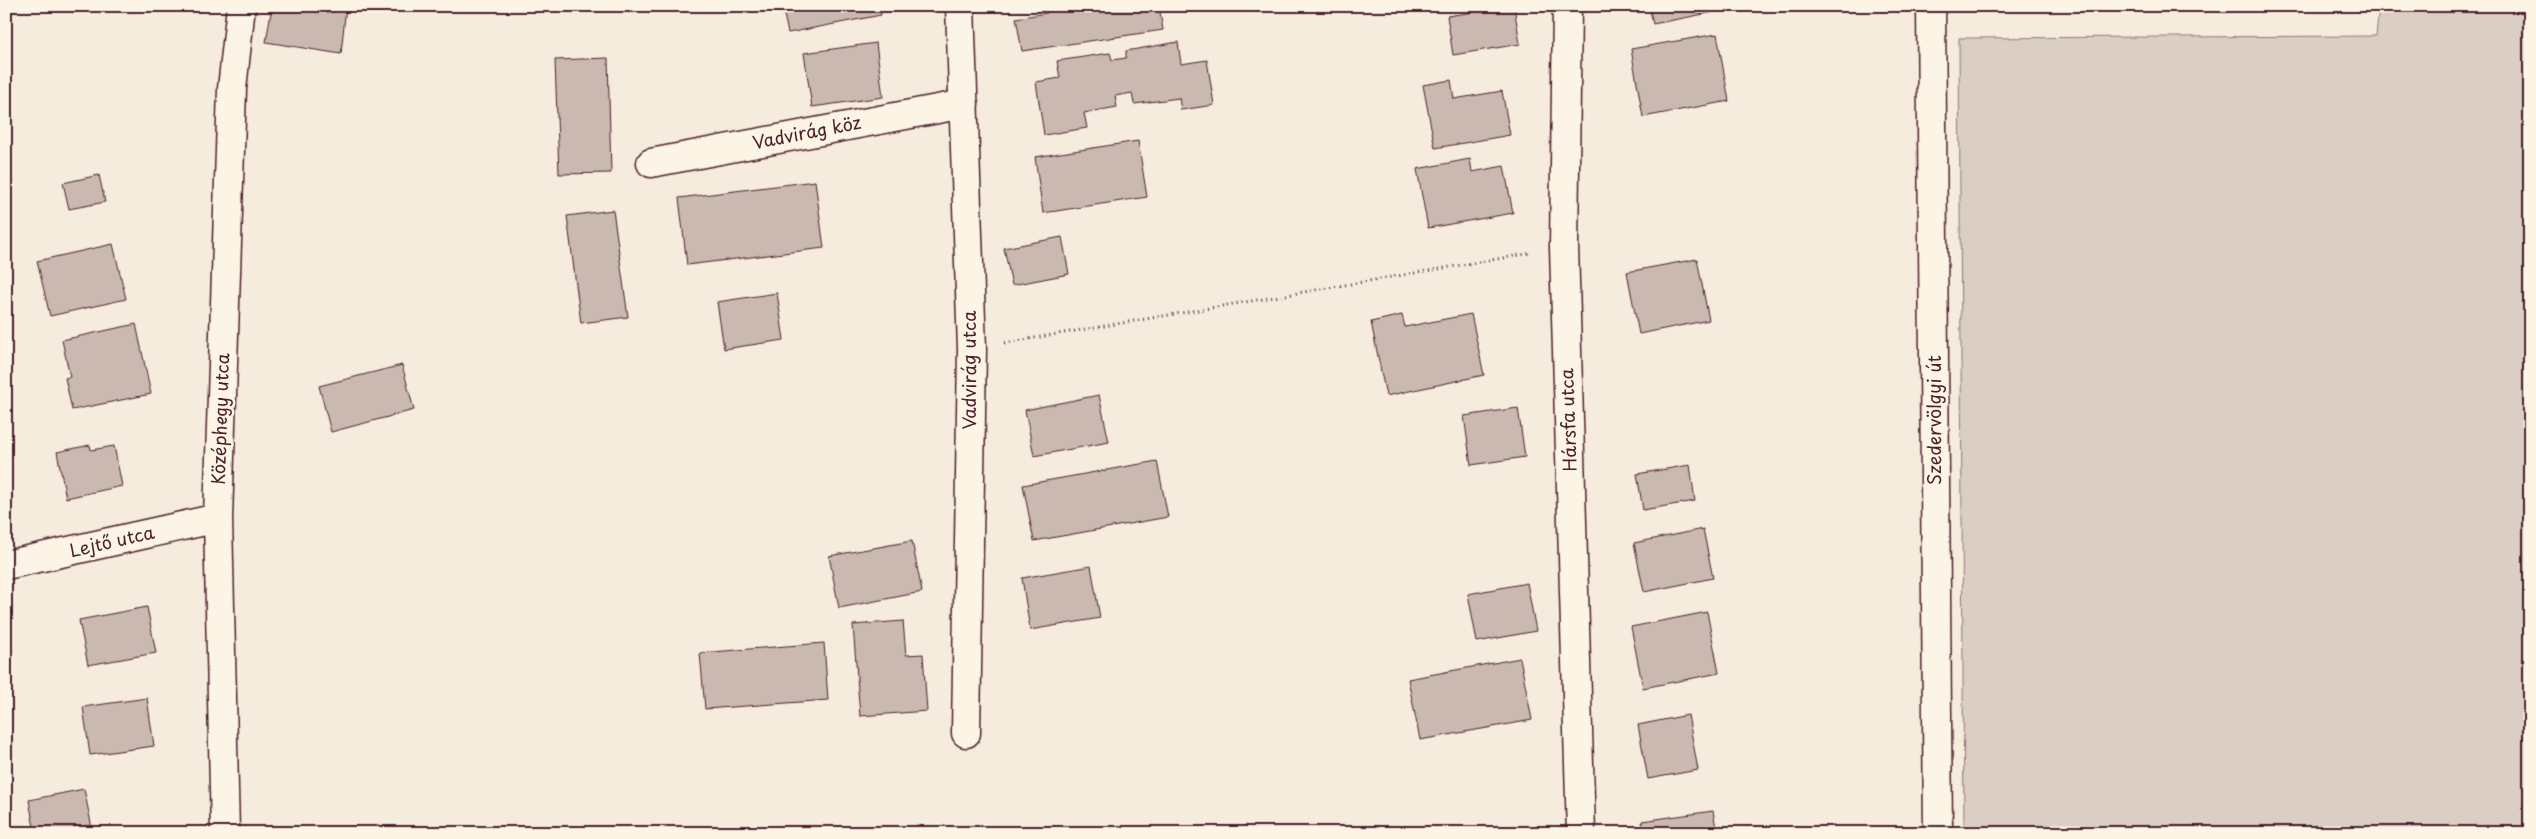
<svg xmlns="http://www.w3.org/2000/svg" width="2536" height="839" font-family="'Playpen Sans',sans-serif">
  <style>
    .green { fill: #dbcec4; stroke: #927678 }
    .building { fill: #cab9b1; stroke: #4a1f2b }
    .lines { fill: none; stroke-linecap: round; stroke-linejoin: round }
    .minor-casing { stroke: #4a1f2b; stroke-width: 31 }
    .path { stroke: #4a1f2b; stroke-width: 3; stroke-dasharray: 1 4; stroke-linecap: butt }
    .minor { stroke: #fcf5e5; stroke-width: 28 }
    .labels { text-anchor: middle; stroke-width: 5; stroke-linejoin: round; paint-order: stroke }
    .street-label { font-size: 18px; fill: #4a1f2b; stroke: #fcf5e5 }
  </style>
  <rect width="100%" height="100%" fill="#f5ecde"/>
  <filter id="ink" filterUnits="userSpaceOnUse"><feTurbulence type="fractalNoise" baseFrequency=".02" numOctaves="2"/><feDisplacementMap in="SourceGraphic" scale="10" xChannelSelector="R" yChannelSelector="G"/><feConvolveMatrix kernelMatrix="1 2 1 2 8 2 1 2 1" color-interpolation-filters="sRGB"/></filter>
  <g filter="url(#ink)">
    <path class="green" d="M2379,6H2530V833H1964L1959,38L2376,36Z"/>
    <path class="building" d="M272,6H346L341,54L266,42Z
      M782,6H880L881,15L788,33Z
      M1046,6H1159L1163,30L1022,51L1016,18L1047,13Z
      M1514,6L1520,44L1453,55L1447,16Z
      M1649,6H1745L1653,24Z
      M1717,34L1729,101L1643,117L1631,49Z
      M1178,42L1181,64L1207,60L1214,105L1181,110L1179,98L1134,104L1132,93L1115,96L1117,107L1084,113L1087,128L1044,135L1036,82L1060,78L1057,61L1110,53L1112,60L1126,58V51Z
      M876,43L883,97L812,107L804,53Z
      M608,58L611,173L559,174L555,60Z
      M1451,80L1454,99L1502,91L1510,135L1435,148L1423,85Z
      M1138,141L1147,197L1043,213L1035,157Z
      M1470,159L1472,172L1504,166L1513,213L1428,228L1417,169Z
      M99,175L105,202L69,209L63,183Z
      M815,181L824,248L687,265L679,198Z
      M613,210L628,317L581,323L567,216Z
      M1062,237L1069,274L1012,285L1004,248Z
      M113,244L126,299L50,316L37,261Z
      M1697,259L1709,320L1639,334L1627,272Z
      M777,293L784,340L724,349L717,302Z
      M1471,314L1484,375L1386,396L1371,322L1402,315L1405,327Z
      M136,324L151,394L72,410L65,378L70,377L62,340Z
      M402,365L414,410L331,432L319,386Z
      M1099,395L1109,442L1034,456L1025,410Z
      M1518,408L1525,457L1471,465L1464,416Z
      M90,445L91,450L114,446L122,486L66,498L57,452Z
      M1157,461L1168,517L1034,541L1023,485Z
      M1690,465L1695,501L1643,510L1637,474Z
      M1703,529L1713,578L1644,592L1634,543Z
      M912,541L922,592L839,608L829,556Z
      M1091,566L1100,618L1030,630L1022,578Z
      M1527,583L1536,631L1477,642L1468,594Z
      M147,607L156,653L88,665L79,620Z
      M1707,612L1719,673L1643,688L1631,627Z
      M903,621L906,655L923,654L927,711L860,716L853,625Z
      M824,643L828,700L705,709L700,653Z
      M1520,658L1532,720L1420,740L1408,679Z
      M147,698L154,746L90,755L83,707Z
      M1688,715L1698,770L1648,779L1638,725Z
      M84,789L93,833H35L29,800Z
      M1713,811L1717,833H1644L1642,821Z"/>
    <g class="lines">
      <g class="minor-casing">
        <path id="minor" d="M960,6L972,349L966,733
          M1567,6L1564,247L1581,833
          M1931,6L1938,833
          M651,163L964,104
          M6,565L218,518
          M225,833L218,518L232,89L241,6"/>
      </g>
      <path class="path" d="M1005,343L1532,253"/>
      <use href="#minor" class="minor"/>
    </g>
  </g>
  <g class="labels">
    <g class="street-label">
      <text transform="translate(807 133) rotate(-11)" y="6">Vadvirág köz</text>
      <text transform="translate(970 370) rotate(-90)" y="6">Vadvirág utca</text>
      <text transform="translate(221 419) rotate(-88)" y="6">Középhegy utca</text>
      <text transform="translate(1569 420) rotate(-92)" y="6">Hársfa utca</text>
      <text transform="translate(1935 420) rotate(-90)" y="6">Szedervölgyi út</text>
      <text transform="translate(112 542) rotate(-13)" y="6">Lejtő utca</text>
    </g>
  </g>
  <rect width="2536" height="839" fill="none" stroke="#fcf5e5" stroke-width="25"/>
  <rect x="12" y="12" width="2511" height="814" fill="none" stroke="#4a1f2b" stroke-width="2" filter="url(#ink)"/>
</svg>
